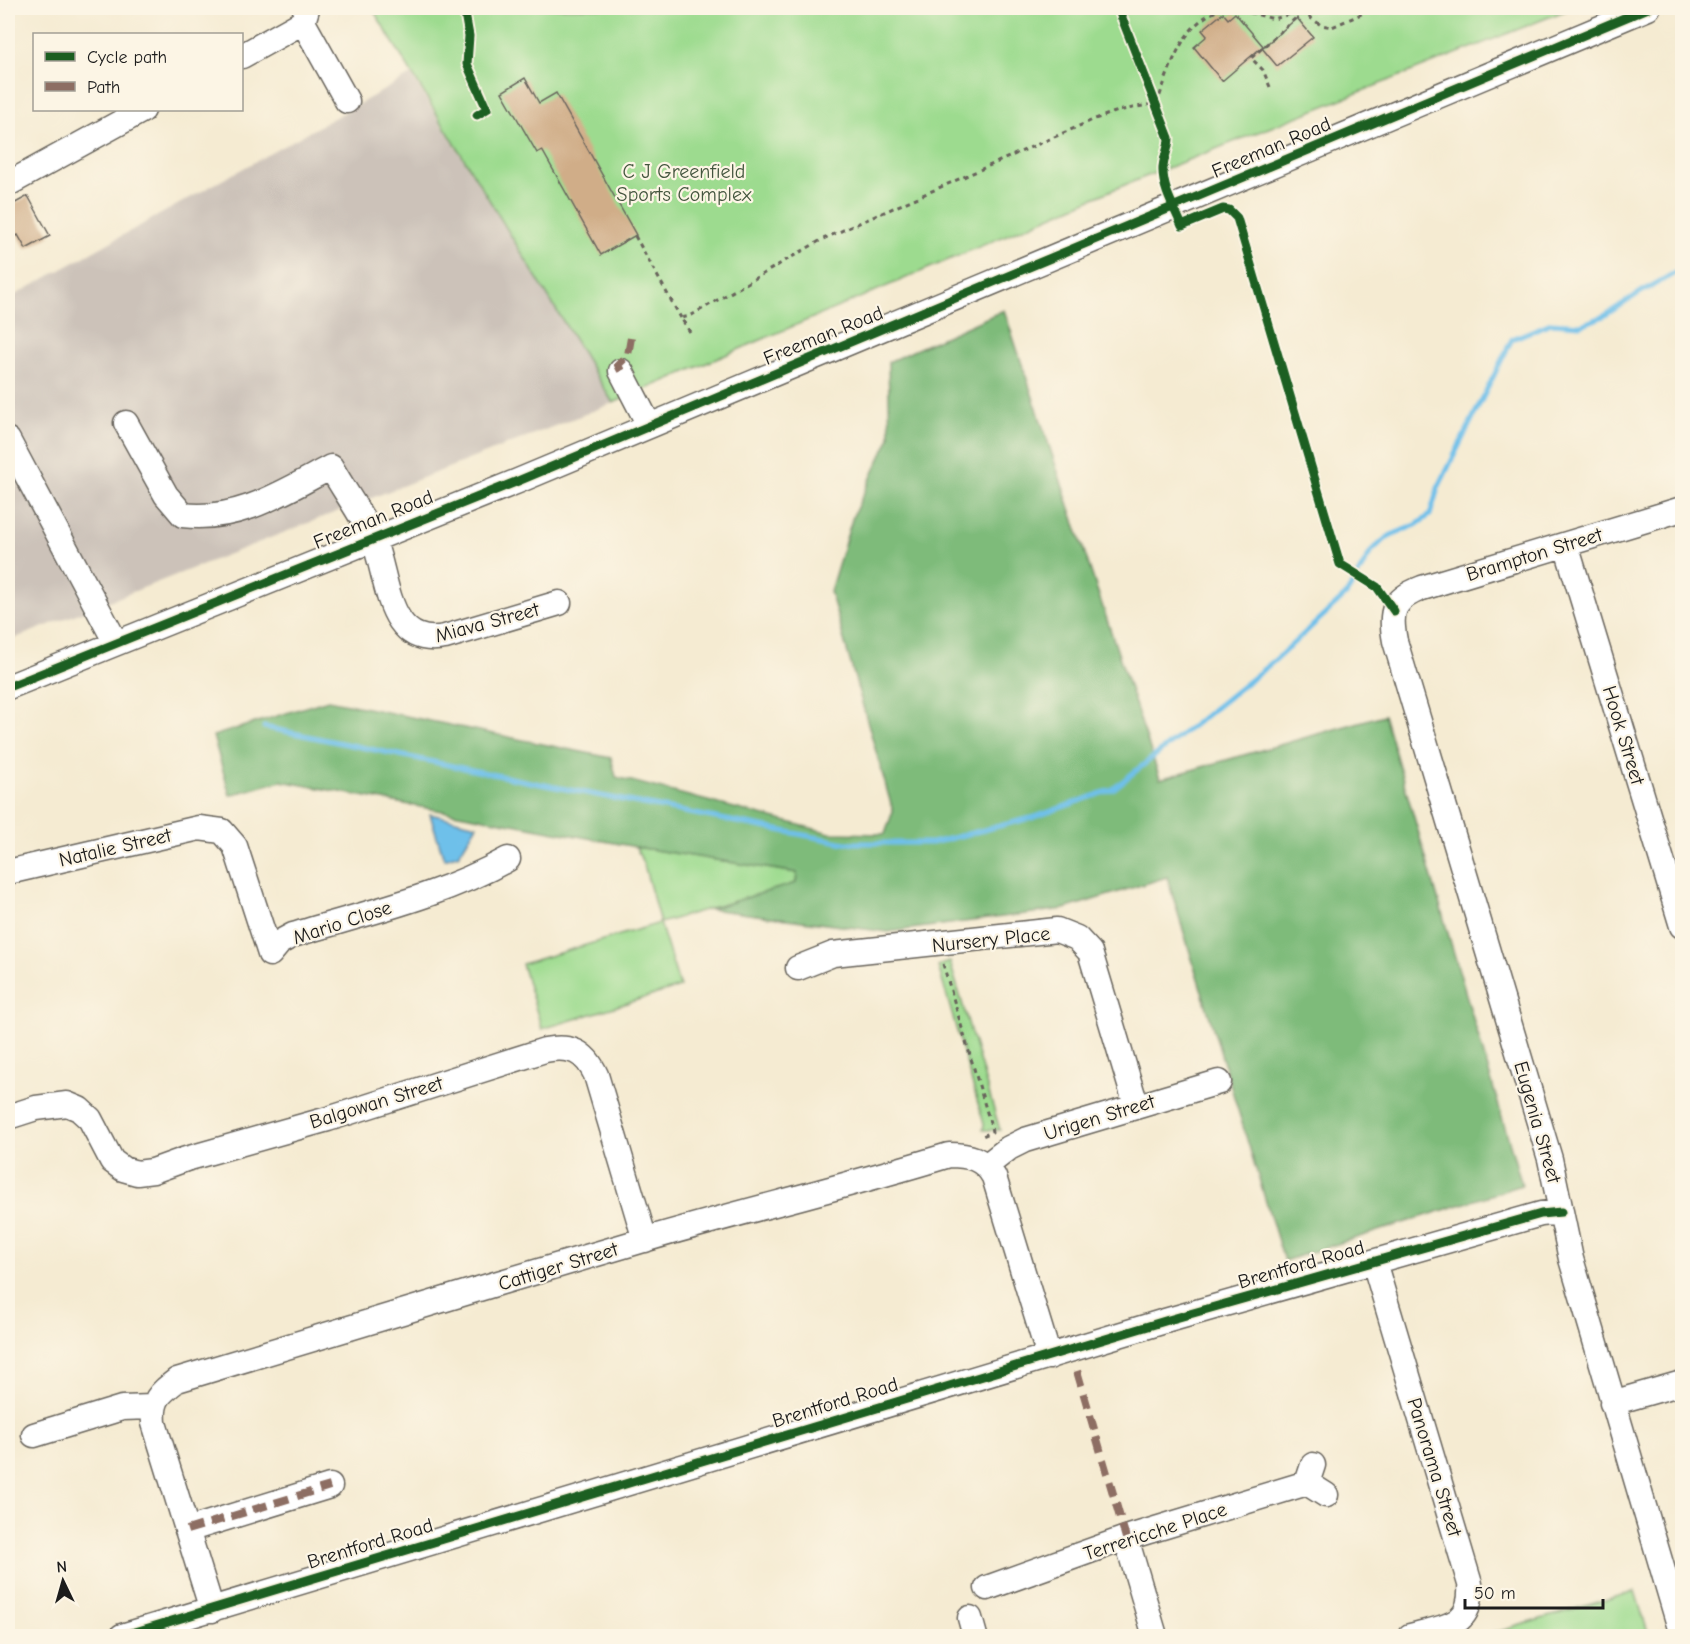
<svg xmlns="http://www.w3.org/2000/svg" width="1690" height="1644" font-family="'Comic Neue',sans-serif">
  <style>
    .industrial { fill: #ccc2b9 }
    .green { fill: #9ddb8f; stroke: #5c7c56; stroke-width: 1.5 }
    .forest { fill: #7ebb7a; stroke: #4d6c4b; stroke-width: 1.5 }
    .water { fill: #6ec0ea; stroke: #456e83; stroke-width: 1.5 }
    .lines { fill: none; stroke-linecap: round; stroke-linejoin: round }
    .stream { stroke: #6ec0ea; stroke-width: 5 }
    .building { fill: #d0ad88 }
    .minor-casing { stroke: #68645c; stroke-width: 27 }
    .path { stroke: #68645c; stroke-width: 3; stroke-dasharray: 4.5 4.5; stroke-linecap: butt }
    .minor { stroke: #fff; stroke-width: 24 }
    .quiet { stroke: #8d6e63; stroke-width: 8; stroke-dasharray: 15 8; stroke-linecap: butt }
    .cycleway-casing { stroke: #fcf5e5; stroke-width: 13 }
    .cycleway { stroke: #1b5e20; stroke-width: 9 }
    .labels { text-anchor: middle; stroke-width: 4.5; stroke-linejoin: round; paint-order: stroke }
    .street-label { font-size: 20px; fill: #1c1c1c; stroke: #fcf5e5 }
    .park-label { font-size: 20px; fill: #43553e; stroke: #fcf5e5 }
  </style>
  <rect width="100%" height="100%" fill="#fcf5e5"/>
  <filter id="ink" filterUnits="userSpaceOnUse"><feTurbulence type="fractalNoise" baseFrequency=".0167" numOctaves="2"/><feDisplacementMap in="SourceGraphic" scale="12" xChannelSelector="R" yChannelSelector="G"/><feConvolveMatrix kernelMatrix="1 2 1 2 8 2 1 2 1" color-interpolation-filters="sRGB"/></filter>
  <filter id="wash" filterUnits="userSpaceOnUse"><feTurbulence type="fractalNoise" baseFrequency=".008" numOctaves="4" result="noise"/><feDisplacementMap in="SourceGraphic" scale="24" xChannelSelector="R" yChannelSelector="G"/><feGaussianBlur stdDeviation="1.35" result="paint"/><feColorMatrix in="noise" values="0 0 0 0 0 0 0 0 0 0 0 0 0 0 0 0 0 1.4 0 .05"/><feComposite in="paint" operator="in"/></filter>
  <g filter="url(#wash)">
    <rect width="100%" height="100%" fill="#f5ebd2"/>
    <path class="industrial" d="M411,75L613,403L8,641V299Z"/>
    <path class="green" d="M372,8H1572L1117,188L613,403Z
      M636,847L797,873L796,883L660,923L680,987L542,1029L522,964L660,923L645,868Z
      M950,962L1000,1130H983L984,1124L938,966Z
      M1635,1591L1649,1636H1483L1494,1633Z"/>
    <path class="forest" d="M1004,310L1160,779L1384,715L1522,1185L1284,1261L1167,877L1064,909L888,932L709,909L796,883L797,873L636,847L281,781L230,795L213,736L328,700L611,758L616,777L830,833L885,834L893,811L830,591L853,516L890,437L888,362Z"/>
    <path class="water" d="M430,814L477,825L459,854L444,859Z"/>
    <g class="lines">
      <path class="stream" d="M264,727L540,784L845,843H932L1035,817L1113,789L1274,661L1346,595L1371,552L1380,543L1391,535L1416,525L1430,515L1438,488L1512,339L1551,323L1581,325L1604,316L1641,292L1682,269"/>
    </g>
    <g id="blocks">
      <path class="building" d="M1223,13L1228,19L1235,13L1263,46L1222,81L1194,47L1207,36L1202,30Z
        M1297,18L1313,37L1277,66L1262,48Z
        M525,78L539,103L556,93L636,235L601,255L542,150L537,153L502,92Z
        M28,196L50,236L26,249L18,235L13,238L8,228V207Z"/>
    </g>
  </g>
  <g filter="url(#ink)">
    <use href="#blocks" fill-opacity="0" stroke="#68645c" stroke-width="1.5"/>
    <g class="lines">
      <g class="minor-casing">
        <path id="minor" d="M303,22L347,101
          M242,56L303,22L307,9
          M8,184L143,110
          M621,371L649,425
          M126,423L166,495L183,515C238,522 283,492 331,467C344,491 362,514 373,539C389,578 386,648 445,637L559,603
          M8,440L115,641
          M1682,509L1422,588C1393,599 1389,611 1395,641L1550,1159L1571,1259L1682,1635
          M1566,545L1682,926
          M8,687L518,481L1648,8
          M8,872L199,828L222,831L235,846L270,954L280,942L293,935C366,913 442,896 508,859
          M798,968L833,954L1057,930L1077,938L1090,952L1136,1105
          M8,1117L36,1108L67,1104L79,1109L90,1119L112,1161L123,1169L137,1173L153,1171L186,1159L328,1119L545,1050C570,1045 585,1051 596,1075L645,1240
          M986,1166L1009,1148L1025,1140L1219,1082
          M1374,1262L1470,1584C1473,1628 1445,1626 1410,1636
          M1612,1403L1682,1383
          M34,1435L122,1408L153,1407
          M1307,1483L1326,1495
          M187,1530L330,1486
          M1126,1538L1155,1636
          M987,1588L1126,1538L1307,1483L1313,1465
          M212,1610L154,1423C152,1399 159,1394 177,1380C333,1333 490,1285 647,1239C747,1210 849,1186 949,1155C968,1155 984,1158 994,1177L1049,1357
          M970,1618L975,1636
          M122,1636L1165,1321L1541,1214L1561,1212"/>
      </g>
      <path class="path" d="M1232,8L1274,19L1300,11L1321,25L1332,27L1375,8
        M1344,8L1345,10
        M1270,87L1263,70L1251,58L1297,17L1298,11
        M635,236L681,318
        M690,332L681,318L690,316L823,239L1095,119L1118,111L1157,103C1171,67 1183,16 1228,8
        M943,964L991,1126L992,1132L980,1137"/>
      <use href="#minor" class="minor"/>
      <path class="quiet" d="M621,371L618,365L628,355L632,332
        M1077,1371L1126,1538
        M187,1530L330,1486"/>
      <g class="cycleway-casing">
        <path id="cycleway" d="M464,8L469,36L467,64L487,109L477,115
          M1118,8L1169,138C1169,150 1162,160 1163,171C1163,190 1175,209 1182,226L1223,209L1229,210L1237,218L1340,564L1377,587L1394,611
          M8,687L518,481L1648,8
          M122,1636L1165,1321L1541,1214L1561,1212"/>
      </g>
      <use href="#cycleway" class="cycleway"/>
    </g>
  </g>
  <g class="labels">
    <g class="street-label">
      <text transform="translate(1271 147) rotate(-23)" y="7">Freeman Road</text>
      <text transform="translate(823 335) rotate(-22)" y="7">Freeman Road</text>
      <text transform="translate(373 519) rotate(-22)" y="7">Freeman Road</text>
      <text transform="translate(1534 554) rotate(-17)" y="7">Brampton Street</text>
      <text transform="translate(487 622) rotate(-15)" y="7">Miava Street</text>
      <text transform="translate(1624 735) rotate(73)" y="7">Hook Street</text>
      <text transform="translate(115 847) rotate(-13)" y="7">Natalie Street</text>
      <text transform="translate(342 922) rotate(-18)" y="7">Mario Close</text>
      <text transform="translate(991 939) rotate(-6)" y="7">Nursery Place</text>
      <text transform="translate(376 1102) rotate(-17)" y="7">Balgowan Street</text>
      <text transform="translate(1099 1117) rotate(-17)" y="7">Urigen Street</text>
      <text transform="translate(1538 1122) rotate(74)" y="7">Eugenia Street</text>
      <text transform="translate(1301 1264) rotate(-16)" y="7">Brentford Road</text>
      <text transform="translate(558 1266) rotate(-17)" y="7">Cattiger Street</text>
      <text transform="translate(835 1402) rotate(-17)" y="7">Brentford Road</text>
      <text transform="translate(1435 1467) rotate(73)" y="7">Panorama Street</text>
      <text transform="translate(1155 1531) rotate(-18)" y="7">Terrericche Place</text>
      <text transform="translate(370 1543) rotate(-17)" y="7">Brentford Road</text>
    </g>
    <g class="park-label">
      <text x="684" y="178">C J Greenfield<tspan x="684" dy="23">Sports Complex</tspan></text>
    </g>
  </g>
  <rect width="1690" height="1644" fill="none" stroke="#fcf5e5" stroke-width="30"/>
  <rect x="33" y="33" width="210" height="78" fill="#fcf5e5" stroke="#a29e95" stroke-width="1.5"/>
  <rect x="45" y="52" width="30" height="9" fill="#1b5e20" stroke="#a29e95" stroke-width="1.5"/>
  <text x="87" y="63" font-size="18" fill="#1c1c1c">Cycle path</text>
  <rect x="45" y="82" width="30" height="9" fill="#8d6e63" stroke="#a29e95" stroke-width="1.5"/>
  <text x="87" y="93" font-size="18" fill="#1c1c1c">Path</text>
  <g transform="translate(63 1581) rotate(355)" stroke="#fcf5e5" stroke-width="4.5" paint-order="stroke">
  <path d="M0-4.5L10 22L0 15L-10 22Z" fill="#1c1c1c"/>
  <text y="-9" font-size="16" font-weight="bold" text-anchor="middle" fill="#1c1c1c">N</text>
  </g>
  <path d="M1465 1599v9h138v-9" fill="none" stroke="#1c1c1c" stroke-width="3"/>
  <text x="1474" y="1599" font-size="18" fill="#1c1c1c" stroke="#fcf5e5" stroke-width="4.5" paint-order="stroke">50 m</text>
</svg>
